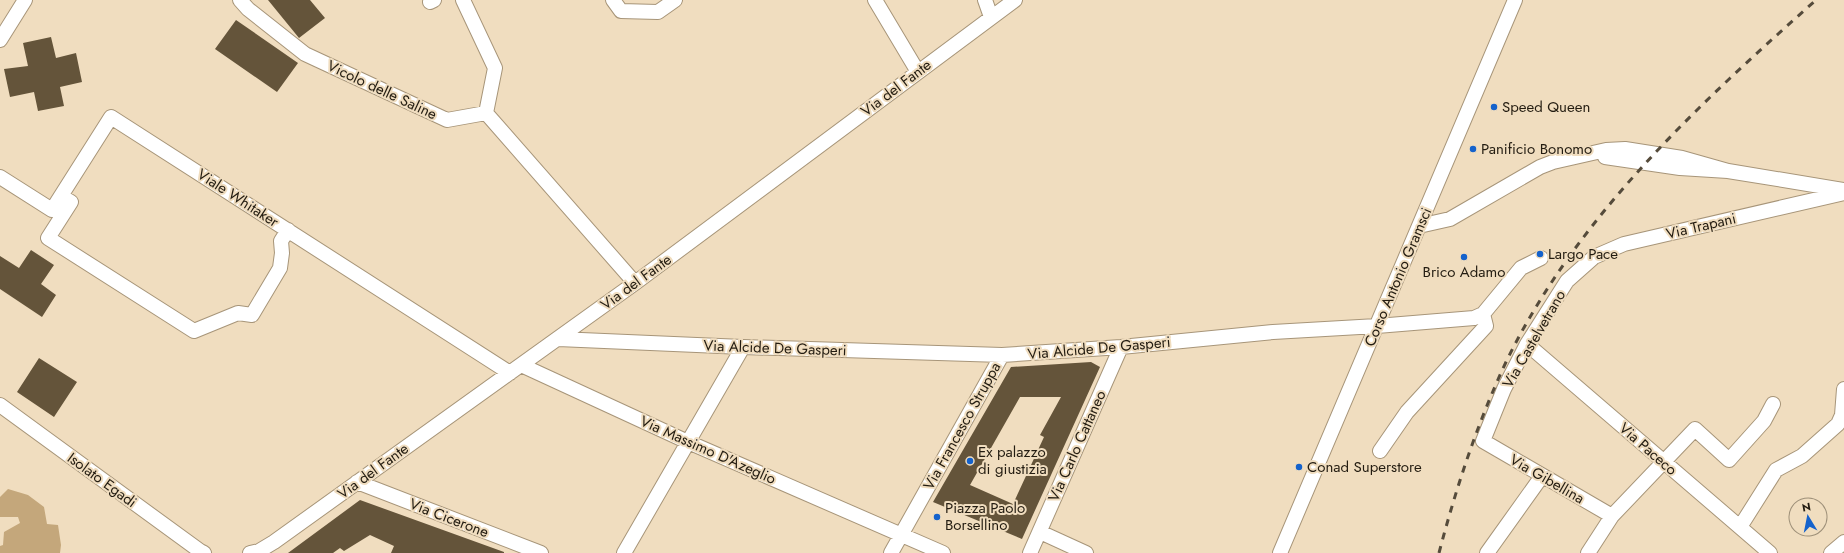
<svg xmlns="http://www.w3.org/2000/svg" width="1844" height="553" font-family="Jost,sans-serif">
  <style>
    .forest { fill: #c4a77b }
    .building { fill: #64543a; fill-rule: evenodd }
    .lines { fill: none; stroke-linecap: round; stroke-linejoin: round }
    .minor-casing { stroke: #a79579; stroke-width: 16 }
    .minor { stroke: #fff; stroke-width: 14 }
    .rail { stroke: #554b3b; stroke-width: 3; stroke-dasharray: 7 7; stroke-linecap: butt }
    .poi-dot { fill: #1462cc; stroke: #f0ddbf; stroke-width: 1.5 }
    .labels { text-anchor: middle; stroke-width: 4; stroke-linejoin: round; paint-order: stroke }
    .street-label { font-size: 15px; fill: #231c11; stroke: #f0ddbf }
    .poi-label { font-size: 15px; fill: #231c11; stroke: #f0ddbf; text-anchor: start }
  </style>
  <rect width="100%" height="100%" fill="#f0ddbf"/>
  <path class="forest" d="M8,489L28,495L44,507L47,524L58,525L61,545L60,553H0V546L3,545L4,532L20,523L18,517H0V497Z"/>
  <path class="building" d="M268,0H310L325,18L299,38Z
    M236,20L298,63L277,92L215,49Z
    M51,37L56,58L76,53L82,82L60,87L64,106L38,111L34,92L10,97L4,69L28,66L23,43Z
    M31,250L54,265L41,284L56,295L42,317L0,289V256L19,268Z
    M39,358L77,382L54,417L17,392Z
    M1091,362L1100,367L1022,539L933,502L1011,367ZM1020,397H1061L1040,435L1044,437L1013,504L970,485Z
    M360,500L504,552V553H391L394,546L370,535L344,551L340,548L333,553H288Z"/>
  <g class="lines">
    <g class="minor-casing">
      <path id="minor" d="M240,0L248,9L305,54L447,120L486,113L635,283
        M463,0L495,68L486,113
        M613,0L621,11L658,12L675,0
        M875,0L918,72
        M985,0L991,17
        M430,2L434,0
        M0,40L25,0
        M1605,157L1680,168L1728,171L1844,190
        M0,177L52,210L111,117L510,373
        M61,196L71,202L48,238L194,331L238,313L252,315L280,268L282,253L281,241L288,230
        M1419,226L1450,219L1540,167L1553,162L1606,150L1625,149L1682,158L1728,171
        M558,339L743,347L1002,355L1121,347L1273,332L1377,326L1474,318L1483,314L1521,268L1541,258
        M1527,344L1770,553
        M521,365L688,442L943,553
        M0,405L200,551L204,553
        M1380,451L1407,412L1486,326L1483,314
        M357,482L541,553
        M1612,516L1483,441L1504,389L1527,344L1567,281L1594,257L1624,244L1844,193
        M1740,527L1776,470L1802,456L1838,424L1842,415L1844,389
        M1040,532L1086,553
        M250,553L259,551L274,542L635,283L1015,0
        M624,553L743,347
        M891,553L1002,355
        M1030,553L1121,347
        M1280,553L1515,0
        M1487,553L1542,476
        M1588,553L1612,516L1695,429L1729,460L1764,421L1773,404
        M1831,553L1844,542"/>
    </g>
    <use href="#minor" class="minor"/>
    <path class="rail" d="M1439,553C1456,488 1477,424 1506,362C1577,216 1697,106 1816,0"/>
  </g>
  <g class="poi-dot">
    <circle cx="1494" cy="107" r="4"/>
    <circle cx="1473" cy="149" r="4"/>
    <circle cx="1540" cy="254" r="4"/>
    <circle cx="1464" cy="257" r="4"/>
    <circle cx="970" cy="461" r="4"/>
    <circle cx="1299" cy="467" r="4"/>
    <circle cx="937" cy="517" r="4"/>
  </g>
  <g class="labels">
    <g class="street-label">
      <text transform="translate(896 88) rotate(-37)" y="5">Via del Fante</text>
      <text transform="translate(382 90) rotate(25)" y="5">Vicolo delle Saline</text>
      <text transform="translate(238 198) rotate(33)" y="5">Viale Whitaker</text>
      <text transform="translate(1701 226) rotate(-13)" y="5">Via Trapani</text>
      <text transform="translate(1398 277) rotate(-67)" y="5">Corso Antonio Gramsci</text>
      <text transform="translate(636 282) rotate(-36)" y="5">Via del Fante</text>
      <text transform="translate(1534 339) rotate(-60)" y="5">Via Castelvetrano</text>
      <text transform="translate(775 348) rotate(2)" y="5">Via Alcide De Gasperi</text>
      <text transform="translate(1099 348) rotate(-5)" y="5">Via Alcide De Gasperi</text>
      <text transform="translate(962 426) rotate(-61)" y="5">Via Francesco Struppa</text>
      <text transform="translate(1077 446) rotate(-66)" y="5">Via Carlo Cattaneo</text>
      <text transform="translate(1648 449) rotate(41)" y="5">Via Paceco</text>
      <text transform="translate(708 450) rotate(24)" y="5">Via Massimo D'Azeglio</text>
      <text transform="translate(373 471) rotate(-36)" y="5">Via del Fante</text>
      <text transform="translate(1547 479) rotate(30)" y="5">Via Gibellina</text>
      <text transform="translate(102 480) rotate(36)" y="5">Isolato Egadi</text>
      <text transform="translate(449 518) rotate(21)" y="5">Via Cicerone</text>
    </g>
    <g class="poi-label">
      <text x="1502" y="112">Speed Queen</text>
      <text x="1481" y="154">Panificio Bonomo</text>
      <text x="1548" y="259">Largo Pace</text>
      <text x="1464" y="277" text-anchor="middle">Brico Adamo</text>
      <text x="978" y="457">Ex palazzo<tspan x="978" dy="17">di giustizia</tspan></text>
      <text x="1307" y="472">Conad Superstore</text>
      <text x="945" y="513">Piazza Paolo<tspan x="945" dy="17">Borsellino</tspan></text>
    </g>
  </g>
  <g transform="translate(1808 517) rotate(350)"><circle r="19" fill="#f0ddbf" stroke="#9e9079"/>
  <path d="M0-3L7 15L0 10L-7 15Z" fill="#1462cc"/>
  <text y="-6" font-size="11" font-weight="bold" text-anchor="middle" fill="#231c11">N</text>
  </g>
</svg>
